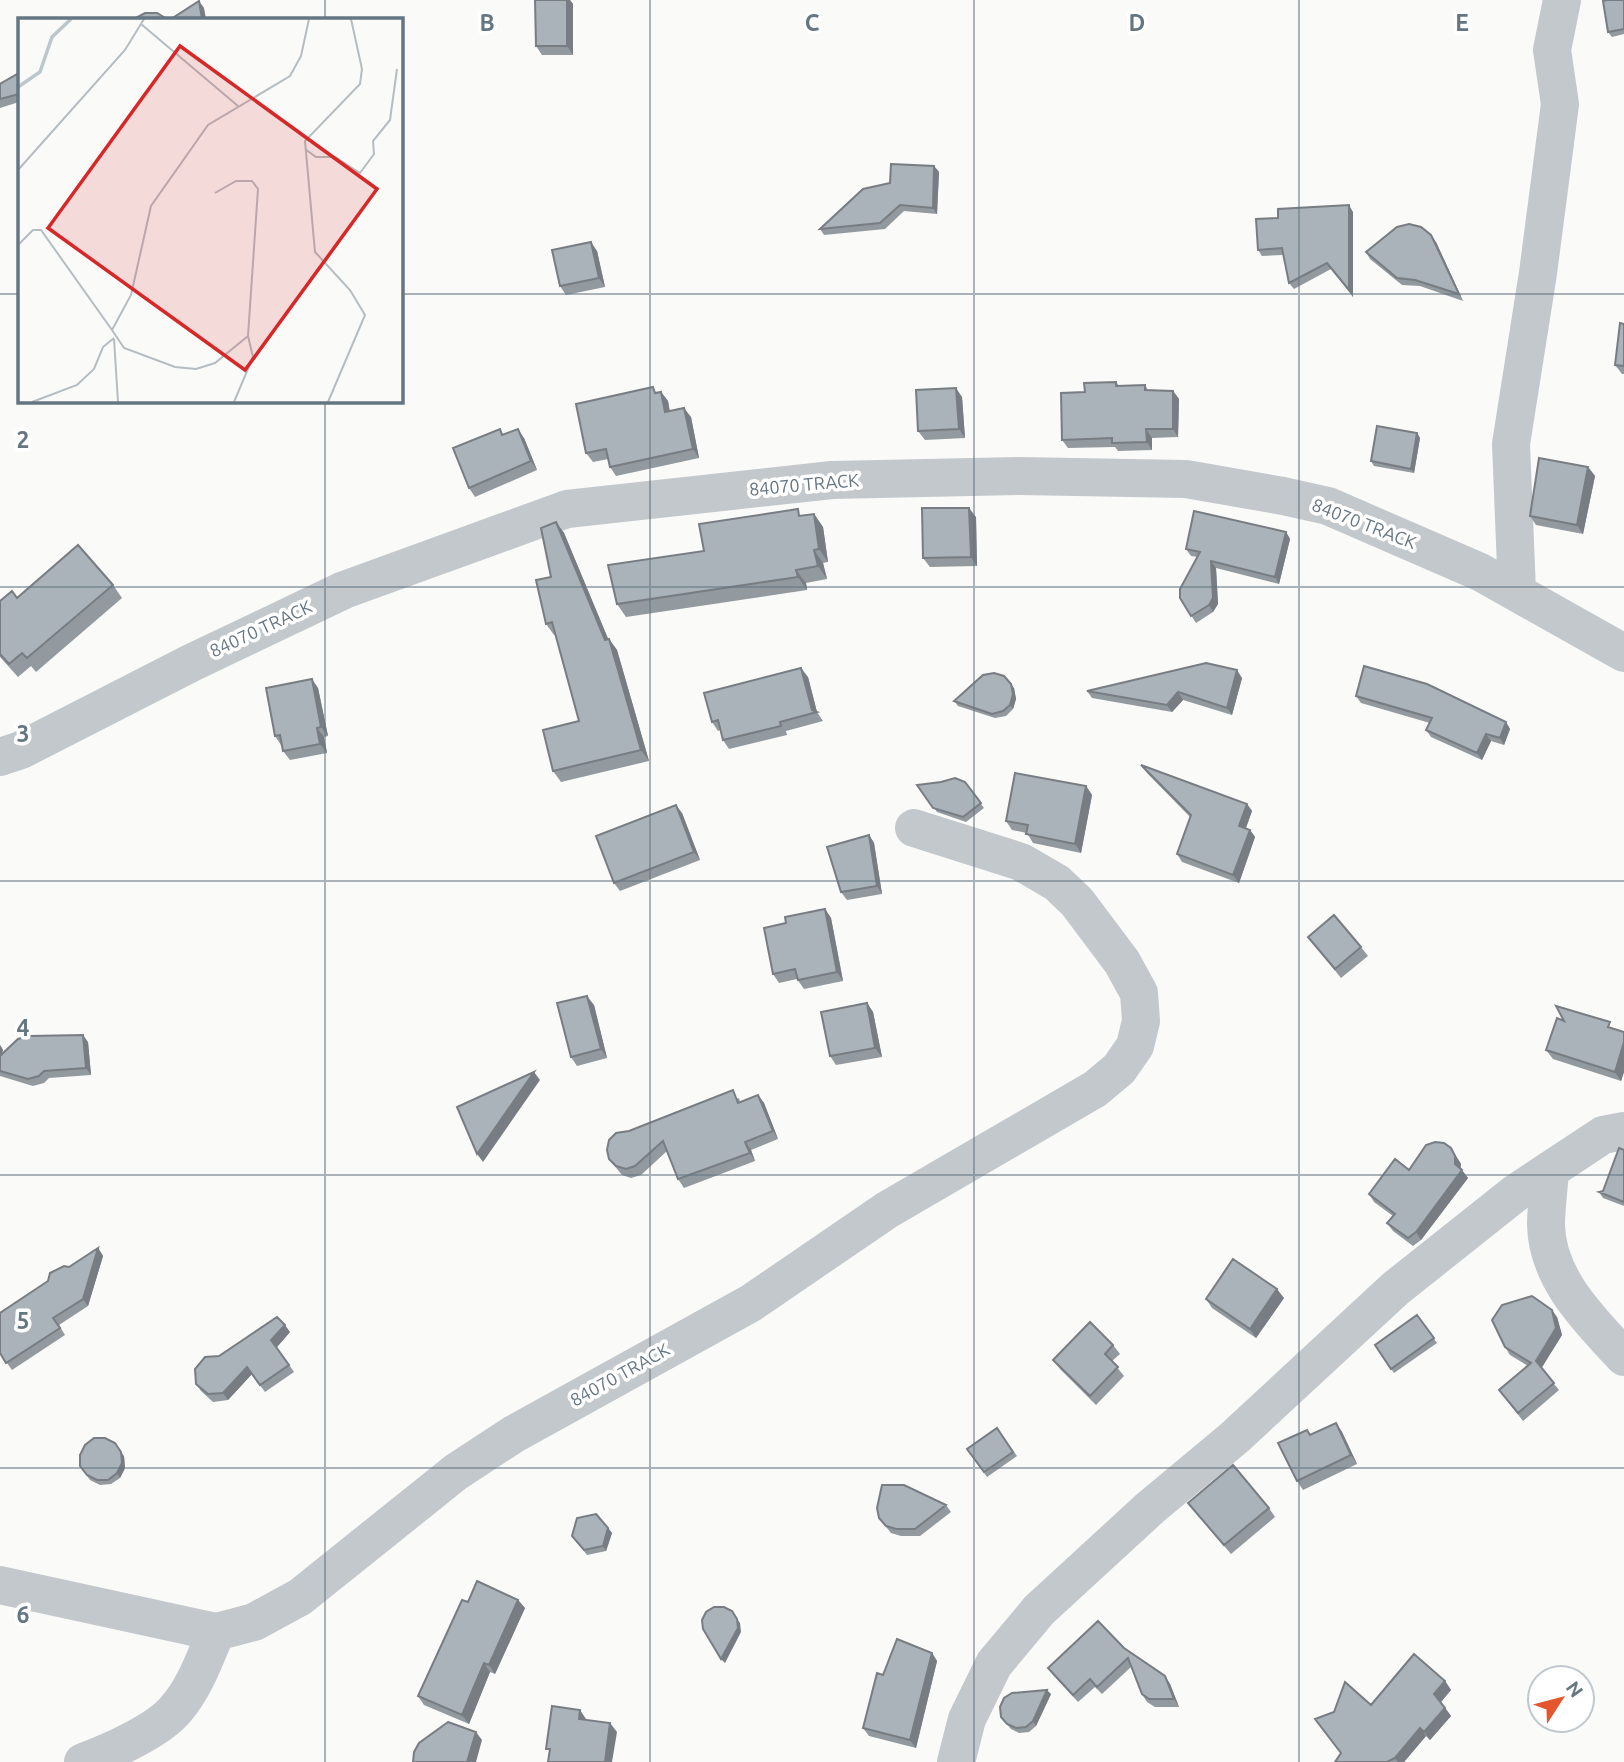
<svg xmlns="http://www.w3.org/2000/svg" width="1624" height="1762" font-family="Ubuntu,sans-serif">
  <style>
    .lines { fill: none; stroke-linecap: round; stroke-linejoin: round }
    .minor { stroke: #c3c8cc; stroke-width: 38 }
    .wall { fill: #929a9f }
    .shaded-wall { fill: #777d82 }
    .building { fill: #aab3b9; stroke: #777d82; stroke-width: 2 }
    .grid { fill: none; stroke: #657683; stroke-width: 2; stroke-opacity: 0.55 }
    .labels { text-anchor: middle; stroke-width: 7; stroke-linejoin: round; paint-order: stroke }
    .street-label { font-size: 18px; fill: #657683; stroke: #fff }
    .inset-river { fill: none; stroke: #bbc7cb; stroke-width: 3.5 }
    .inset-road { fill: none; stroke: #b5bdc2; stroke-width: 2 }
    .view { fill: #d62828; fill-opacity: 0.15; stroke: #d62828; stroke-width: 3.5 }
    .inset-edge { fill: none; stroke: #657683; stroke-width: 3.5 }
    .grid-label { font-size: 23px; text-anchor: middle; font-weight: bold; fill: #657683; stroke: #fff; stroke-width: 7; stroke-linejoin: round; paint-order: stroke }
  </style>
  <rect width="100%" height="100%" fill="#fafaf8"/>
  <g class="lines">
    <path class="minor" d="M1517,592L1511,444L1538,273L1560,104L1552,50L1562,0
      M0,757L21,750L191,663L344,590L567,509L832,480L1020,476L1186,479L1283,496L1328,506L1480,572L1624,653
      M1550,1170C1549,1188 1546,1207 1546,1225C1547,1279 1590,1320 1624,1357
      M0,1585L216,1632L254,1622L300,1597L456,1472L514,1434L751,1303L887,1210L1095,1089L1119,1069L1135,1046L1141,1021L1139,993L1122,962L1077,902L1057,883L1021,862L914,828
      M83,1762C110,1752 158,1731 176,1709C195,1687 205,1658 216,1632
      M956,1762L967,1719L994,1664L1039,1610L1150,1508L1234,1438L1396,1288L1517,1192L1603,1135L1624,1131"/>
  </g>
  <path class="wall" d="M535,0H570L573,4V55H542L536,46Z
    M1624,0V34L1612,37L1608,32Z
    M19,73V102L0,108V84Z
    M934,166L939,172L937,214L904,211L885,229L824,235L820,229L890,183Z
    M1353,212V297L1331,269L1294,289L1289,283L1283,255L1262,256L1258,250Z
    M1436,242L1463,301L1420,286L1402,285L1370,259L1366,252Z
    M597,251L605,287L566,295L560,286Z
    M1624,324V374H1622L1615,365Z
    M1116,382L1119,386L1145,385L1148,390L1173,391L1179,399L1178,437L1152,438V450L1118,451L1115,447L1068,448L1062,440L1085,392Z
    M661,392L668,401L670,411L691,417L699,458L616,476L610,467L608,459L593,462L586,453L657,393Z
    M962,397L965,438L925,440L918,431Z
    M500,429L503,434L524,438L537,470L475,497L469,488Z
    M1417,433L1420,438L1414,473L1374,466L1371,461Z
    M1588,467L1595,476L1583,534L1536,525L1530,516Z
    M814,514L823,527L828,562L823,563L827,579L806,583L807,590L626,617L617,604L704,551L803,516Z
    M976,517L977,566L930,567L923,558Z
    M556,522L564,533L608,639H609L617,650L649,761L561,782L553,771L579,721L556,634L554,635L546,624Z
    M1286,532L1290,539L1279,584L1216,568L1218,604L1213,612L1196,623L1180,598L1198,557L1191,556L1186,549Z
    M113,585L122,598L36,672L31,666L18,677L0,657V601Z
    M808,677L817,712L823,721L786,731L787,735L729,749L723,740L720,730L718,731L712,722Z
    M1242,678L1232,715L1183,700L1172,712L1092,698L1087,691Z
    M318,688L328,736L324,737L327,753L290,760L283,751L282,745H281L275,736Z
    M1014,688L1016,699L1013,709L1006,716L995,718L958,706L954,701Z
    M1356,696L1506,722L1510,729L1504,745L1491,741L1482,760L1431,737L1426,730L1430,723L1361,703Z
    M1141,765L1247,804L1252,811L1246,828L1250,830L1255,837L1239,883L1182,862L1177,854L1190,817L1147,773Z
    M965,782L984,808L966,822L937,812L917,785Z
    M1086,786L1092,795L1081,853L1033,843L1027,833L1012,830L1006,821Z
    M682,813L700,860L620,891L614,883Z
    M869,835L874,843L882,894L847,900L841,892Z
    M825,909L831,918L843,981L804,989L797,979L779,983L773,974L786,923Z
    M1308,937L1361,947L1368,956L1341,978Z
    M867,1003L873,1012L882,1057L836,1065L830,1056Z
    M594,1005L607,1058L577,1066L571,1057Z
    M1564,1021L1615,1030L1624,1032V1072L1621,1081L1553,1059L1546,1050Z
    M88,1042L91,1075L49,1078L44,1083L33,1086L0,1076V1045L3,1050L1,1055Z
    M758,1095L764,1103L778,1139L751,1150L755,1161L684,1188L678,1179L667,1151L641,1175L631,1178L622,1175L609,1159L629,1131L739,1098L740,1102Z
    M1451,1148L1461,1164L1460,1169L1468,1178L1421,1240L1413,1246L1393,1231L1387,1223L1393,1216L1374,1202L1369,1194Z
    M1624,1150V1206L1603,1198L1599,1192L1603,1191Z
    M98,1248L103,1256L88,1306L59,1325L65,1335L12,1370L0,1353L69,1267Z
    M1284,1298L1256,1338L1212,1308L1206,1299Z
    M1417,1315L1437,1343L1394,1373L1375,1345Z
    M1557,1317L1562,1335L1541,1368L1559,1390L1523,1421L1499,1390L1528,1366L1510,1355L1505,1347Z
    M290,1332L277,1347L294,1372L265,1392L252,1374L228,1400L213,1402L201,1391L196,1384L219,1356Z
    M1113,1345L1120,1354L1112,1361L1124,1376L1096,1405L1060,1369L1053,1360Z
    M1336,1423L1342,1432L1357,1464L1303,1490L1297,1481L1311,1435Z
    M997,1428L1017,1456L987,1477L967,1449Z
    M124,1456L125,1468L120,1478L111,1484L100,1485L90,1480L80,1466Z
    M1188,1503L1269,1508L1275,1517L1231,1554L1195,1512Z
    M946,1505L951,1512L920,1536H901L891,1533L879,1518Z
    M608,1528L612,1533L606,1551L587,1555L572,1536Z
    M518,1600L525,1608L495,1674L490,1672L469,1724L424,1705L418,1696L468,1602Z
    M1124,1648L1165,1676L1170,1684L1179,1707H1155L1147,1702L1142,1694L1131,1667L1102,1694L1095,1687L1078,1702L1054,1676L1048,1668Z
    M932,1653L937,1661L916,1748L869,1736L863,1728L883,1675Z
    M1445,1681L1451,1690L1441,1702L1451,1716L1430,1740L1426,1736L1404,1762H1335L1371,1705Z
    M1051,1694L1036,1726L1029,1732L1019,1733L1011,1729L1001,1717Z"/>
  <path class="shaded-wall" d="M567,0H570L573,4V55L567,46Z
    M199,1L204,8L206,19H202Z
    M934,166L939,172L937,214L933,208Z
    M1349,205L1353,212V297L1349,290Z
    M1431,235L1436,242L1463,301L1459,294Z
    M591,242L597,251L605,287L599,278Z
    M956,388L962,397L965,438L959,429Z
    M1173,391L1179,399L1178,437L1173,429Z
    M661,392L668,401L671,421L665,412Z
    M684,408L691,417L699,458L693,449Z
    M518,429L524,438L537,470L531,461Z
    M1146,429L1152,438V450L1147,442Z
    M1417,433L1420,438L1414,473L1411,469Z
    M1588,467L1595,476L1583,534L1577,525Z
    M969,508L976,517L977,566L971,557Z
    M814,514L823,527L828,562L819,549Z
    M556,522L564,533L612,648L609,639L617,650L649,761L641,750L605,640Z
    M1286,532L1290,539L1279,584L1275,577Z
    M814,550L823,563L827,579L818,566Z
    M1211,561L1216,568L1218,604L1213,612L1209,605Z
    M796,570L806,583L807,590L798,577Z
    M801,668L808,677L817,712L812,710Z
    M1237,670L1242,678L1232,715L1227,708Z
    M312,679L318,688L328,736L321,727Z
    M1011,684L1014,688L1016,699L1013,709L1010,705Z
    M1178,692L1183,700L1172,712L1167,705Z
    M1506,722L1510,729L1504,745L1500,738Z
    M317,728L324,737L327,753L320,744Z
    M1486,734L1491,741L1482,760L1477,753Z
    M1086,786L1092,795L1081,853L1075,844Z
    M1247,804L1252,811L1244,833L1239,826Z
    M676,805L682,813L700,860L694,852Z
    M1250,830L1255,837L1239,883L1233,875Z
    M869,835L874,843L882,894L877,886Z
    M825,909L831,918L843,981L837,972Z
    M587,996L594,1005L607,1058L601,1049Z
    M867,1003L873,1012L882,1057L875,1048Z
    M83,1035L88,1042L91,1075L86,1068Z
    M1624,1042V1072L1621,1081L1615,1072Z
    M0,1045L3,1050L0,1059Z
    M534,1072L540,1080L483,1162L477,1154Z
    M758,1095L764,1103L778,1139L773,1131Z
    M745,1142L751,1150L755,1161L750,1153Z
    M1451,1148L1461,1164L1460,1172L1455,1164Z
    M1462,1170L1468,1178L1421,1240L1416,1232Z
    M98,1248L103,1256L88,1306L83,1299Z
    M1277,1289L1284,1298L1256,1338L1250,1329Z
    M1552,1310L1557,1317L1562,1335L1541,1369L1536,1361Z
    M285,1325L290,1332L277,1347L271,1340Z
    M247,1367L252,1374L228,1400L223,1393Z
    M1336,1423L1342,1432L1357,1464L1351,1455Z
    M121,1452L124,1456L125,1468L120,1478L117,1473Z
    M608,1528L612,1533L606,1551L603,1546Z
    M518,1600L525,1608L495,1674L489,1665Z
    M737,1619L740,1623L741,1632L725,1663L721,1659Z
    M932,1653L937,1661L916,1748L910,1740Z
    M484,1663L490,1672L469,1724L462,1715Z
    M1165,1676L1170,1684L1179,1707L1174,1699Z
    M1445,1681L1451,1690L1440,1703L1434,1694Z
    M1047,1690L1051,1694L1036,1726L1033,1721Z
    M1445,1708L1451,1716L1430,1740L1424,1732Z
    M580,1710L586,1719L585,1728L579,1719Z
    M610,1723L617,1732L612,1762H605Z
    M1420,1728L1426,1736L1404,1762H1398L1395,1758Z
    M476,1732L482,1740L476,1762H467Z"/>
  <path class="building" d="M535,0H567V46H536Z
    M1607,0H1624V29L1608,32L1603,1Z
    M199,1L202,19H171Z
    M145,13H157L167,19H134Z
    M19,73V94L0,99V84Z
    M891,164L934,166L933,208L900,205L880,223L820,229L863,189L890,183Z
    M1349,205V290L1327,263L1289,283L1282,248L1258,250L1256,219L1278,218V209Z
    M1409,224L1421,227L1431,235L1459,294L1415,280L1397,278L1366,252L1397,227Z
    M591,242L599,278L560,286L552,250Z
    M1620,323L1624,324V366L1615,365Z
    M1116,382V386L1145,385V390L1173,391V429H1146L1147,442L1112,443V438L1062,440L1061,393L1085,392L1084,383Z
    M653,387L655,393L661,392L665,412L684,408L693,449L610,467L606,449L586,453L576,404Z
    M956,388L959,429L918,431L916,390Z
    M1377,426L1417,433L1411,469L1371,461Z
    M500,429L502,435L518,429L531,461L469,488L453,448Z
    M1539,458L1588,467L1577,525L1530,516Z
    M922,508H969L971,557L923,558Z
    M798,509L799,516L814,514L819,549L814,550L818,566L796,570L798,577L617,604L608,565L704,551L699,524Z
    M1194,511L1286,532L1275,577L1211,561L1213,598L1209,605L1191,616L1180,598V589L1200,552L1186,549Z
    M556,522L605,640L609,639L641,750L553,771L543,730L579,721L552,622L546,624L536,580L551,577L541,528Z
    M78,545L113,585L27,658L22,653L9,664L0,654V601L12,591L17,598Z
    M1206,663L1237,670L1227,708L1178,692L1167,705L1087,691Z
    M1364,666L1427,684L1506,722L1500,738L1486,734L1477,753L1426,730L1432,718L1356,696Z
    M801,668L812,710L817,712L780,722L781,726L723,740L718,720L712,722L704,693Z
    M994,673L1004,676L1011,684L1013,694L1010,705L1003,711L992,714L954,701L983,675Z
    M312,679L321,727L317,728L320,744L283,751L280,735L275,736L266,688Z
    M1141,765L1247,804L1239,826L1250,830L1233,875L1177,854L1191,815Z
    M1015,773L1086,786L1075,844L1026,834L1028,825L1006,821Z
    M955,778L965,782L981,803L963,817L933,808L917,785L941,782Z
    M676,805L694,852L614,883L596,836Z
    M869,835L877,886L841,892L827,847Z
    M825,909L837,972L798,980L795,969L773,974L764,928L786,923L785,917Z
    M1334,915L1361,947L1335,969L1308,937Z
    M587,996L601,1049L571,1057L557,1003Z
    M867,1003L875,1048L830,1056L821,1012Z
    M1556,1006L1610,1022L1608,1027L1624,1032V1042L1615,1072L1546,1050L1557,1018L1564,1021Z
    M83,1035L86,1068L44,1071L39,1076L28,1079L0,1071V1056L18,1039L28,1036Z
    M534,1072L477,1154L457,1107Z
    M733,1090L738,1103L758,1095L773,1131L745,1142L750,1153L678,1179L663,1141L635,1166L626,1169L616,1166L609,1159L607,1150L609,1140L616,1133L629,1131Z
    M1435,1142L1444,1143L1451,1148L1455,1156V1164L1462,1170L1416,1232L1408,1238L1387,1223L1395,1214L1369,1194L1395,1159L1409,1170L1426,1145Z
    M1619,1148L1624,1150V1202L1599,1192L1603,1191Z
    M98,1248L83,1299L53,1318L60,1328L6,1363L0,1353V1313L48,1281L50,1273L64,1266L69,1267Z
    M1233,1259L1277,1289L1250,1329L1206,1299Z
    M1532,1296L1552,1310L1556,1328L1536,1361L1554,1383L1518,1413L1499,1390L1531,1363L1505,1347L1492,1320L1502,1305Z
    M1417,1315L1434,1338L1391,1369L1375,1345Z
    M277,1317L285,1325L271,1340L289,1365L260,1385L247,1367L223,1393L208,1394L196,1384L195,1369L205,1357L219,1356Z
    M1090,1322L1113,1345L1105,1354L1118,1367L1090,1396L1053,1360Z
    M1336,1423L1351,1455L1297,1481L1278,1443L1307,1430L1310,1435Z
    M997,1428L1013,1452L984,1472L967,1449Z
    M94,1438H105L115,1443L121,1452L122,1463L117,1473L108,1480H97L87,1475L80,1466V1455L85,1445Z
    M1233,1465L1269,1508L1224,1545L1188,1503Z
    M882,1485H904L946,1505L915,1529H896L886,1526L879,1518L877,1508Z
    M596,1514L608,1528L603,1546L584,1550L572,1536L577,1518Z
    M477,1581L518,1600L489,1665L484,1663L462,1715L418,1696L462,1600L468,1602Z
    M714,1607H724L732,1611L737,1619L738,1628L721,1659L703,1629L702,1620L706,1612Z
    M1098,1621L1124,1648L1165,1676L1174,1699H1149L1142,1694L1128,1658L1097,1687L1090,1679L1073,1695L1048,1668Z
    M897,1639L932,1653L910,1740L863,1728L877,1673L883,1675Z
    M1414,1654L1445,1681L1434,1694L1445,1708L1424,1732L1420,1728L1395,1758L1387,1762H1335L1341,1753L1315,1719L1334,1712L1345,1682L1371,1705Z
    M1047,1690L1033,1721L1026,1727L1016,1728L1007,1724L1001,1717L1000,1707L1004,1698L1012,1693Z
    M552,1706L580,1710L579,1719L610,1723L605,1762H548L550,1749H546Z
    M448,1722L476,1732L467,1762H413L414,1752L419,1743Z"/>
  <path class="grid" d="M325,0V19M650,0V1762M974,0V1762M1299,0V1762M0,294H19M401,294H1624M325,401V1762M0,587H1624M0,881H1624M0,1175H1624M0,1468H1624"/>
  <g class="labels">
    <g class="street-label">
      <text transform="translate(804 485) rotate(-5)" y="6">84070 TRACK</text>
      <text transform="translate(1364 524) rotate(21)" y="6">84070 TRACK</text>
      <text transform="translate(261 629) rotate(-25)" y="6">84070 TRACK</text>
      <text transform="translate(620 1375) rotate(-29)" y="6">84070 TRACK</text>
    </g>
  </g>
  <g transform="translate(18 18)">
    <rect width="385" height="385" fill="#fafaf8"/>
    <path class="inset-river" d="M0,69L22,54L34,19L53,1"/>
    <path class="inset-road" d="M123,6L220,88M287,131L298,139H317L342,155L356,136L355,123L372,102L379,51M0,152L107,32L126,1M197,175L218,163H234L240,171L230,318L197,345L178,351L157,349L106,330L94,312L113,277L133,188L190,107L272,58L283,38L291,1M0,227L15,212H23L94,312M96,321L100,384M14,384L59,367L76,351L85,329L96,320M216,384L235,339L230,318M310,384L347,297L332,272L297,234L287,123L342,66L344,51L333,1"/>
    <path class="view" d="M162,28L359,171L227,352L30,210Z"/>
    <rect width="385" height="385" class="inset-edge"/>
  </g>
  <g class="grid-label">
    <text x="487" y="31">B</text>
    <text x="812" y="31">C</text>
    <text x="1137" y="31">D</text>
    <text x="1462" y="31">E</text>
    <text x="23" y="448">2</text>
    <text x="23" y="742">3</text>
    <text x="23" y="1036">4</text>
    <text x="23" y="1329">5</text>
    <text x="23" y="1623">6</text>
  </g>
  <g transform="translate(1561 1699) rotate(54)"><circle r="33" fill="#ffffff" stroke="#c1c8cd" stroke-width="2"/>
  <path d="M0-5L12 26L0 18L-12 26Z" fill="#e4572e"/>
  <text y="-10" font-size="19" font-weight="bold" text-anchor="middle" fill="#657683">N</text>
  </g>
</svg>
